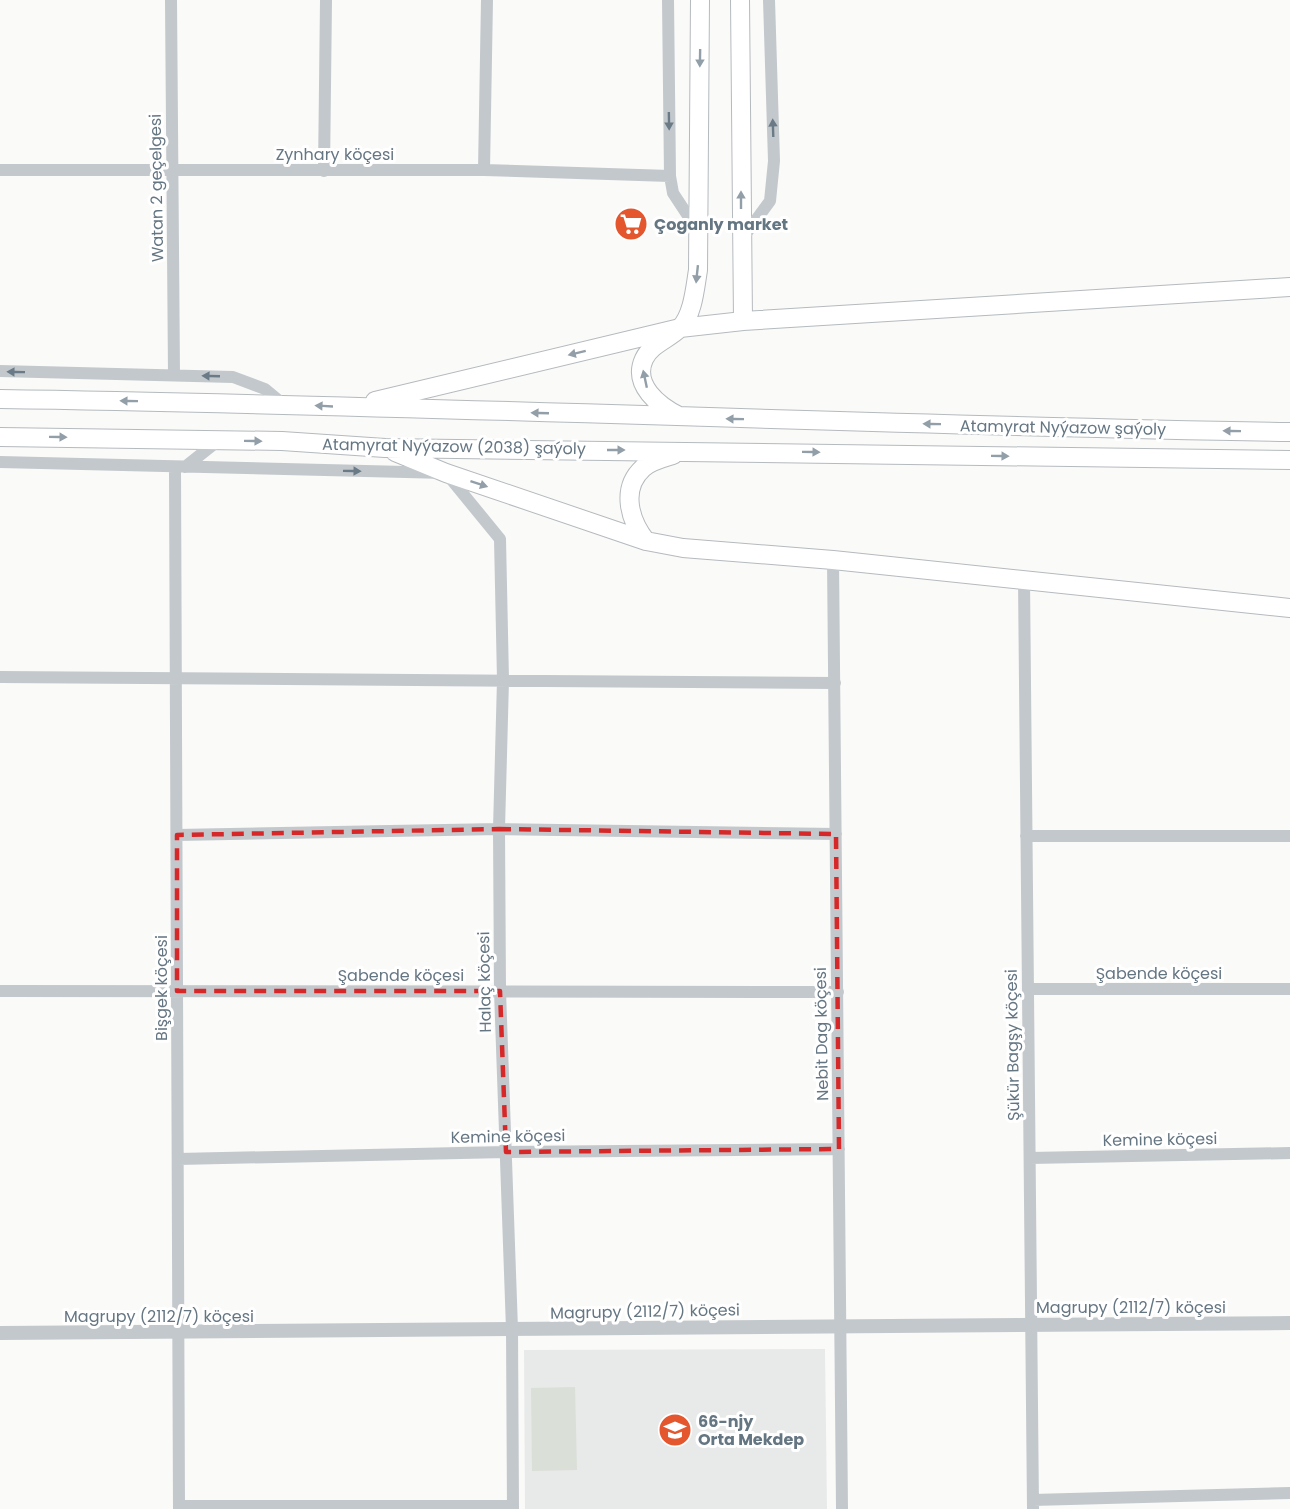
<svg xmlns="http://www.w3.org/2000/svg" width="1290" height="1509" font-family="Poppins,sans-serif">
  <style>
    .built { fill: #e8e9e9 }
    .grass { fill: #dadfd7 }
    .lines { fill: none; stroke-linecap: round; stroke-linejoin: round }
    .primary-casing { stroke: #b5babe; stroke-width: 20 }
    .minor { stroke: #c3c8cc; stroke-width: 12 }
    .tertiary { stroke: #c3c8cc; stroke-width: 14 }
    .primary { stroke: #fff; stroke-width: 18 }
    .oneway { fill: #939fa8 }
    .oneway2 { fill: #6a7a87 }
    .marked { fill: none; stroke: #d62828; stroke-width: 4.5; stroke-dasharray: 12 8; stroke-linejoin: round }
    .labels { text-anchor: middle; stroke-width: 6; stroke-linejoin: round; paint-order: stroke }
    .street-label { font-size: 16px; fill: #657683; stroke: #fff }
    .poi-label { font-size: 16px; font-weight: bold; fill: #657683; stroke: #fff; text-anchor: start }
  </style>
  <rect width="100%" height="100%" fill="#fafaf8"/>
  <path class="built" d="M825,1349L827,1509H525L524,1350Z"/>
  <path class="grass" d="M575,1387L577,1470L532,1471L531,1388Z"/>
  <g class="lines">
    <g class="primary-casing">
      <path id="primary" d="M740,0L743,321
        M0,399C430,405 860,425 1290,432
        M375,401L680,328L743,321L1290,287
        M679,416C659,406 632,385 644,359C651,344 669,339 680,328C693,315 695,288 698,270L700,0
        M0,437L282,441L385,448L1290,460
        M395,452L446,473L646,541L683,548L833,560L1290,608
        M646,541C630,521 620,489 643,468C651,461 663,458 673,455"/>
    </g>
    <path class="minor" d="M171,0L174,375
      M668,0L670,176L673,193L698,231
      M0,170H484L670,176
      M484,170L487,0
      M324,171L326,0
      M742,239L770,201L774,161L769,0
      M0,371L233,377L265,389L283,404
      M0,462L446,473L500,539L503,680L499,829L500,991L512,1329L513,1509
      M175,467L179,1509
      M185,467L219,440
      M833,560L842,1509
      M1024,580L1033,1509
      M0,677L835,683
      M177,835L499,829L836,834
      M1026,836H1290
      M1028,989H1290
      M0,991L838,992
      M1030,1158L1290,1153
      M178,1159L506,1152L839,1149
      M1033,1500L1290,1493
      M179,1506H513"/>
    <path class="tertiary" d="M0,1333L1290,1323"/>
    <use href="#primary" class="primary"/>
  </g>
  <defs><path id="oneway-solid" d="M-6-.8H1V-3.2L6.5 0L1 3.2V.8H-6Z" transform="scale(1.5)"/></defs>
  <g class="oneway">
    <use href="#oneway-solid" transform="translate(700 58) rotate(91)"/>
    <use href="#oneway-solid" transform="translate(741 200) rotate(-90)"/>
    <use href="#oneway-solid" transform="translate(697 274) rotate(96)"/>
    <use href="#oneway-solid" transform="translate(577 353) rotate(166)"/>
    <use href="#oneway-solid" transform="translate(645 379) rotate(-102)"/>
    <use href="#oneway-solid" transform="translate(129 401) rotate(-179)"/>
    <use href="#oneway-solid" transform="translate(324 406) rotate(-177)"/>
    <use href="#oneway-solid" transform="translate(540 413) rotate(-178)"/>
    <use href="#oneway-solid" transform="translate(735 419) rotate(-179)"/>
    <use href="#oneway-solid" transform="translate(932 424) rotate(-179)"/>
    <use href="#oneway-solid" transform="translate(1232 431) rotate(-179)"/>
    <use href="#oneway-solid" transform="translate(58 437) rotate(1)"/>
    <use href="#oneway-solid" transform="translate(253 441) rotate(1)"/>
    <use href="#oneway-solid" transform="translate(616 450)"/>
    <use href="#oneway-solid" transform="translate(811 452) rotate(1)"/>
    <use href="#oneway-solid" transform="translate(1000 456) rotate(1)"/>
    <use href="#oneway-solid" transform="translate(479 484) rotate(18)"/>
  </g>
  <g class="oneway2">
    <use href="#oneway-solid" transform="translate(669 121) rotate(89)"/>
    <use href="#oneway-solid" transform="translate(773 128) rotate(-92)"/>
    <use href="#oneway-solid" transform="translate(16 372) rotate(-179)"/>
    <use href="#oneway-solid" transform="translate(211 376) rotate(-178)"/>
    <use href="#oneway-solid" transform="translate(352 471) rotate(1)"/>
  </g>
  <path class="marked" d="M499,829L836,834L839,1149L506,1152L500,991H177V835Z"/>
  <defs>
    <g id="supermarket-disc" transform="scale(1.725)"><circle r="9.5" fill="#e4572e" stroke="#fff"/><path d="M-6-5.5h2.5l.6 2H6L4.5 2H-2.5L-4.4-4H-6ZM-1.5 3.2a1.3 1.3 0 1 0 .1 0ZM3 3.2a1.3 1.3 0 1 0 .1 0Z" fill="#fff"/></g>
    <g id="school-disc" transform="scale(1.725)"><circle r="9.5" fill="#e4572e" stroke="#fff"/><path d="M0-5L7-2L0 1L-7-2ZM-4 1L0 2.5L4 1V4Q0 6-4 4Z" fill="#fff"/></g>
  </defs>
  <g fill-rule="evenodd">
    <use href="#supermarket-disc" x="631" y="224"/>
    <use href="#school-disc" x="675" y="1430"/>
  </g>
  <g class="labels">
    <g class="street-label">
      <text x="335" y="160">Zynhary köçesi</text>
      <text transform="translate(156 188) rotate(-91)" y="6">Watan 2 geçelgesi</text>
      <text transform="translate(1063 427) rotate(1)" y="6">Atamyrat Nyýazow şaýoly</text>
      <text transform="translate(454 446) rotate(1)" y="6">Atamyrat Nyýazow (2038) şaýoly</text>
      <text x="1159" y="979">Şabende köçesi</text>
      <text x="401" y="981">Şabende köçesi</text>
      <text transform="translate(484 982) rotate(-91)" y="6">Halaç köçesi</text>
      <text transform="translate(161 988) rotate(-90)" y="6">Bişgek köçesi</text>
      <text transform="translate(821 1034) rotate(-91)" y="6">Nebit Dag köçesi</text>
      <text transform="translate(1012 1045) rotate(-91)" y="6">Şükür Bagşy köçesi</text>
      <text transform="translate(508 1136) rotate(-1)" y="6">Kemine köçesi</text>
      <text transform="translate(1160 1139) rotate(-1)" y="6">Kemine köçesi</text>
      <text x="1131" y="1313">Magrupy (2112/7) köçesi</text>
      <text transform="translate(645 1311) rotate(-1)" y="6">Magrupy (2112/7) köçesi</text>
      <text x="159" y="1322">Magrupy (2112/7) köçesi</text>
    </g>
    <g class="poi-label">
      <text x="654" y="230">Çoganly market</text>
      <text x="698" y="1427">66-njy<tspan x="698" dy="18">Orta Mekdep</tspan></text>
    </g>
  </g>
</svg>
